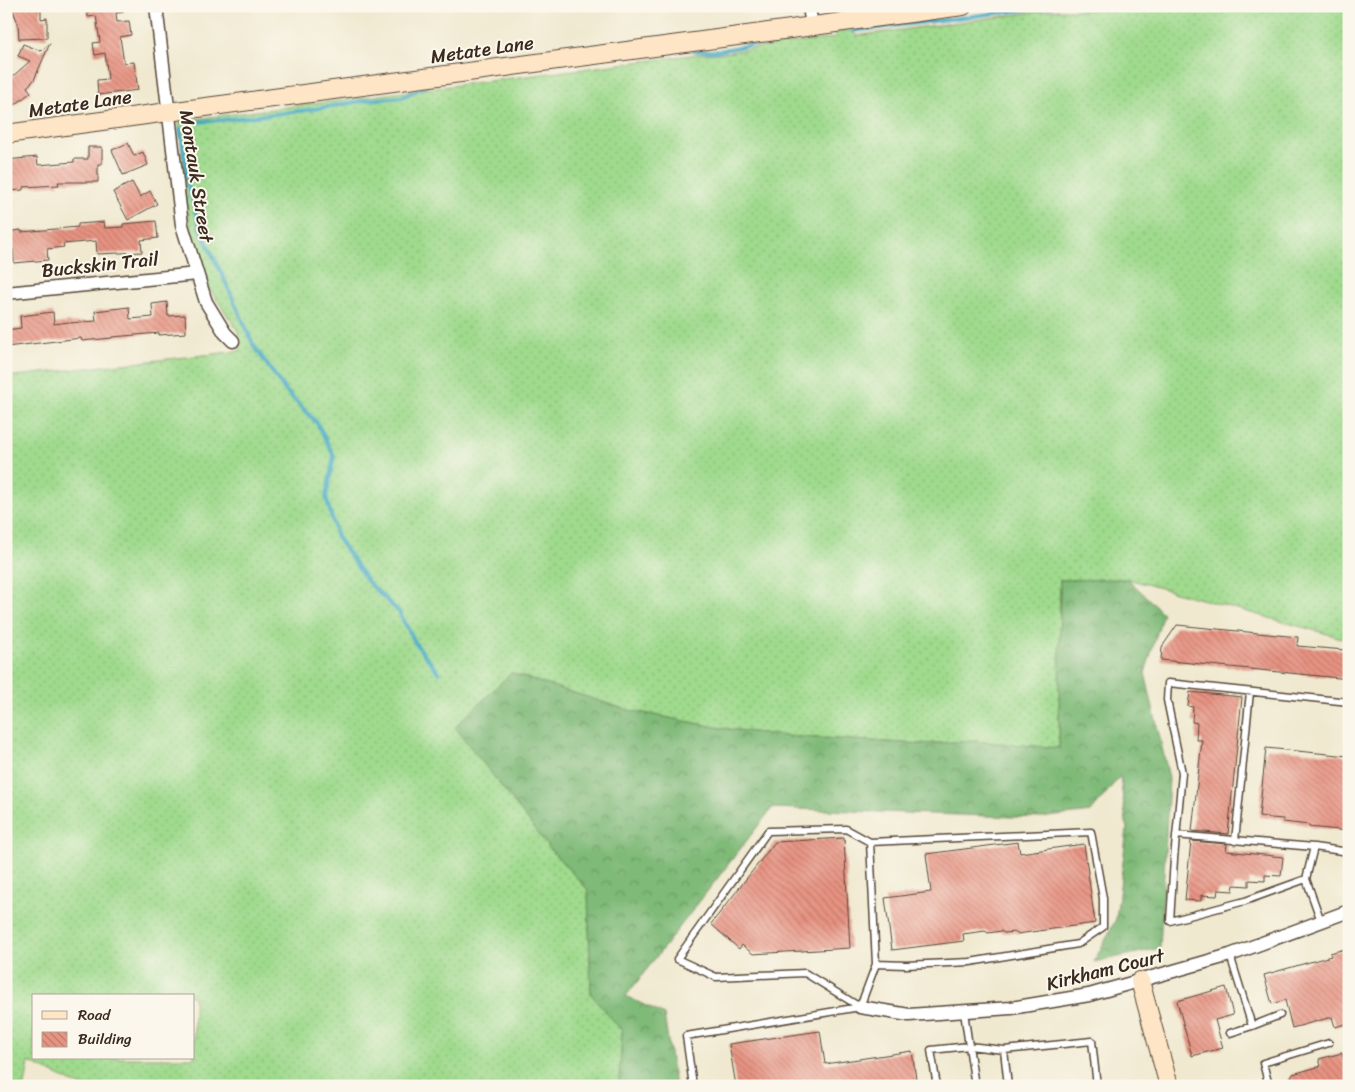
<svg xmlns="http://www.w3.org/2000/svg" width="1355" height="1092" font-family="Sriracha,sans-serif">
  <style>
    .grass { fill: url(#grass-dots); stroke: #6d8256; fill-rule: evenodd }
    .forest { fill: url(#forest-crowns); stroke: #5d724b }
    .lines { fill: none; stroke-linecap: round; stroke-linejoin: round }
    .stream { stroke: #43a8c3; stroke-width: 4 }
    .building { fill: url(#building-back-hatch) }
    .lane-casing { stroke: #564739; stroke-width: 9 }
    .street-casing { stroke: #564739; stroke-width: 15 }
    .secondary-casing { stroke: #564739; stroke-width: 20 }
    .lane { stroke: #fff; stroke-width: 6 }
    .street { stroke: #fff; stroke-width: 12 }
    .secondary { stroke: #fde5c5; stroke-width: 18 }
    .labels { text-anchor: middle; stroke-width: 4; stroke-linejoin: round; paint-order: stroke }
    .street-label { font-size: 19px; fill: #3b2a1e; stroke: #fbf7ec }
  </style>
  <defs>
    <pattern id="grass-dots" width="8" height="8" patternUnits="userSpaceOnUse" patternTransform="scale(1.25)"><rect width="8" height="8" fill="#9fda8d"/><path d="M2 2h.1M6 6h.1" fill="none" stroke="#8abb79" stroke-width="1.8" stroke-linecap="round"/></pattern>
    <pattern id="forest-crowns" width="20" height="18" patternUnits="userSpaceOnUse" patternTransform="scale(1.25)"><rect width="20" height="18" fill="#7fba78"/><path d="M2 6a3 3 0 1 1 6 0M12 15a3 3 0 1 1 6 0" fill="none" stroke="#699762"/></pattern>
    <pattern id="building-back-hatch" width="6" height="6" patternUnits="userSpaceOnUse" patternTransform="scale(1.25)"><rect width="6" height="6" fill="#e89382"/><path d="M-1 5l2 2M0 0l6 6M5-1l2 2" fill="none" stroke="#bd786a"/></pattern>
  </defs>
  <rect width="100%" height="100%" fill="#fbf7ec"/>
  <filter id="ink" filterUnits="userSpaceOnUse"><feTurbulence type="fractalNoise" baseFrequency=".02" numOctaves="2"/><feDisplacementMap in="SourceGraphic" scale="10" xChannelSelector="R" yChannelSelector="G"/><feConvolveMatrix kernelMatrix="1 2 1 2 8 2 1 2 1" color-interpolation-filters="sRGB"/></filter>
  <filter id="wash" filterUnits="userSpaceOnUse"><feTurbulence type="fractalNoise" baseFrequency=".0096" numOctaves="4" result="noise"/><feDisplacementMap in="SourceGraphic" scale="20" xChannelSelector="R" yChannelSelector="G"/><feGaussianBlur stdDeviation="1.12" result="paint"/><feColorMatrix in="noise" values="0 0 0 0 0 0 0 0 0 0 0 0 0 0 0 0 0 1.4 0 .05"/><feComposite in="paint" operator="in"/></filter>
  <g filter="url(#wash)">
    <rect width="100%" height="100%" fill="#f0e9d0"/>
    <path class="grass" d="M1127,6H1349V640L1128,579L1060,580L1059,748L973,741L921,744L785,736L721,728L628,710L551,850L588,890L591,994L623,1031L619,1086H80L29,1062L25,1086H6V377L240,351L238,331L209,288L193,245L185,192L179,121L698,54L725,53L755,48L833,38L836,33L845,30L853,31L856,36L1049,10H1127ZM34,996H194V1058H34Z"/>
    <path class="forest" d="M1128,579L1163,613L1145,673L1169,778L1160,948L1094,962L1116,919L1127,829L1120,776L1091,812L1040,818L772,808L626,996L664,1015L675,1086H619L622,1031L591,994L588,890L551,850L455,727L511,673L628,710L721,728L785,736L921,744L973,741L1059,748L1060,580Z"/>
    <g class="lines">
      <path class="stream" d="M1122,6H1124
        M853,31L1053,6
        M694,51H718L771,41L828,33
        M186,125L194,122L222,120L308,110L368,100L402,97L429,85
        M180,129L184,152L188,185L201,231L226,283L254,346L285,390L317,423L334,456L326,497L337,537L368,582L399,612L416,644L439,673"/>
    </g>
    <g id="blocks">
      <path class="building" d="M11,6H41V19L47,18V38L19,39L18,23Z
        M87,6H123V12L116,13L117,22L129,21L131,35L120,37L124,63L134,62L138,90L98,95L97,80L108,79L105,53L95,55L93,43L100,42L96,16L88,17Z
        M50,43L34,80L27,87L31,92L15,105L6,95V71L12,77L30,61L18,56L23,44L41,51Z
        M128,143L134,156L143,152L148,165L123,175L112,150Z
        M88,147H102V164H98V182H58L59,185L23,187V190L6,191V160L37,157L38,165L74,162V159H88Z
        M132,182L140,197L150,191L157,204L128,220L113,192Z
        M156,221L158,238L141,240L142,252L97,254L96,241L63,244L64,247L47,249L48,260L14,263L13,249L6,250V232L21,230V232L78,227V224L104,222L105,228L123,227V224Z
        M167,302L168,316L185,315L186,333L159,335V333L112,337V338L82,341L81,338L6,347V330L21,328L20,316L53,312L54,324L69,322V323L96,321L95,311L129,307L130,319L153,317L152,304Z
        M1177,625L1298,637L1297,646L1345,650L1349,652V679L1161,660L1162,647Z
        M1190,692L1242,697L1228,834L1192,831L1202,740H1196L1197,723L1192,722L1193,707L1188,706Z
        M1266,748L1349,756V831L1309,827V825L1283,822V819L1259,817Z
        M844,838L850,948L753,954L742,945L739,949L711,924L775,842Z
        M1191,841L1227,844L1226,851L1283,857L1281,876L1265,875V881L1249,880V886L1234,885L1233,891L1218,890L1217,896L1201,895V901L1185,900Z
        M1018,842L1020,853L1084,844L1095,923L1017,934L1014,932L1004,933L1001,931L988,933L985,931L963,934L964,941L892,950L885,898L931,892L926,854Z
        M1349,948V1023L1335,1027L1332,1017L1292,1028L1285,1000L1272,1004L1264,975L1331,956L1330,953Z
        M1226,987L1233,1015L1215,1020L1223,1048L1192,1056L1177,1001Z
        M820,1031L825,1064L912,1051L917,1086H736L729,1044Z
        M1342,1053L1349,1078V1086H1285L1293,1074L1321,1066L1319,1059Z"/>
    </g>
  </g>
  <g filter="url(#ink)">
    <use href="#blocks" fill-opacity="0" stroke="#564739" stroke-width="1"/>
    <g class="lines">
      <g class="lane-casing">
        <path id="lane" d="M1176,835L1314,847
          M1235,841L1250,692
          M1306,879L1314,847L1349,852
          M1321,921L1306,879L1245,901L1170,921L1174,859L1182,773L1167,700L1168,683L1349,702
          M1230,955L1252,1026L1280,1015
          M860,1007L876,964L870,842L1091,832L1103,898V927L1078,944L970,962L906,965L876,964
          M860,1007L805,973L716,977L677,959L768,831L846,829L870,842
          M964,1012L969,1046L1004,1050L1092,1041L1097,1086
          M1230,1033L1252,1026
          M1349,1044V1045
          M1004,1050L1008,1086
          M693,1086L686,1036L860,1007
          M937,1086L931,1050L969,1046L975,1086
          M1269,1086L1263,1063L1329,1043"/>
      </g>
      <g class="street-casing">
        <path id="street" d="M156,6L182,225L206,302L225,333L233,341
          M809,6L812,27
          M6,293L197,274
          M860,1007L909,1015L1011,1008L1089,995L1230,955L1349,911"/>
      </g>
      <g class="secondary-casing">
        <path id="secondary" d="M6,134L168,112L963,6
          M1140,981L1169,1086"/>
      </g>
      <use href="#lane" class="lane"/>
      <use href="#street" class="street"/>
      <use href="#secondary" class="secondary"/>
    </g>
  </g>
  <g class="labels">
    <g class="street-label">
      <text transform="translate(482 49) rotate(-8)" y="7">Metate Lane</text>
      <text transform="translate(80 103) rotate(-8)" y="7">Metate Lane</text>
      <text transform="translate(197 176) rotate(81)" y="7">Montauk Street</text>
      <text transform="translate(100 264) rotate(-6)" y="7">Buckskin Trail</text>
      <text transform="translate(1105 969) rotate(-14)" y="7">Kirkham Court</text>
    </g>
  </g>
  <rect width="1355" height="1092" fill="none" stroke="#fbf7ec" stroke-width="25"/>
  <rect x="32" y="994" width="162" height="65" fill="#fbf7ec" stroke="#aea59a"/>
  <rect x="42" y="1011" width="25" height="8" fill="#fde5c5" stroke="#aea59a"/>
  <text x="78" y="1020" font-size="15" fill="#3b2a1e">Road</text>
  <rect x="42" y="1032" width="25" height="15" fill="url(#building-back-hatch)" stroke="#aea59a"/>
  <text x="78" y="1044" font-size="15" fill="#3b2a1e">Building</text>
</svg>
